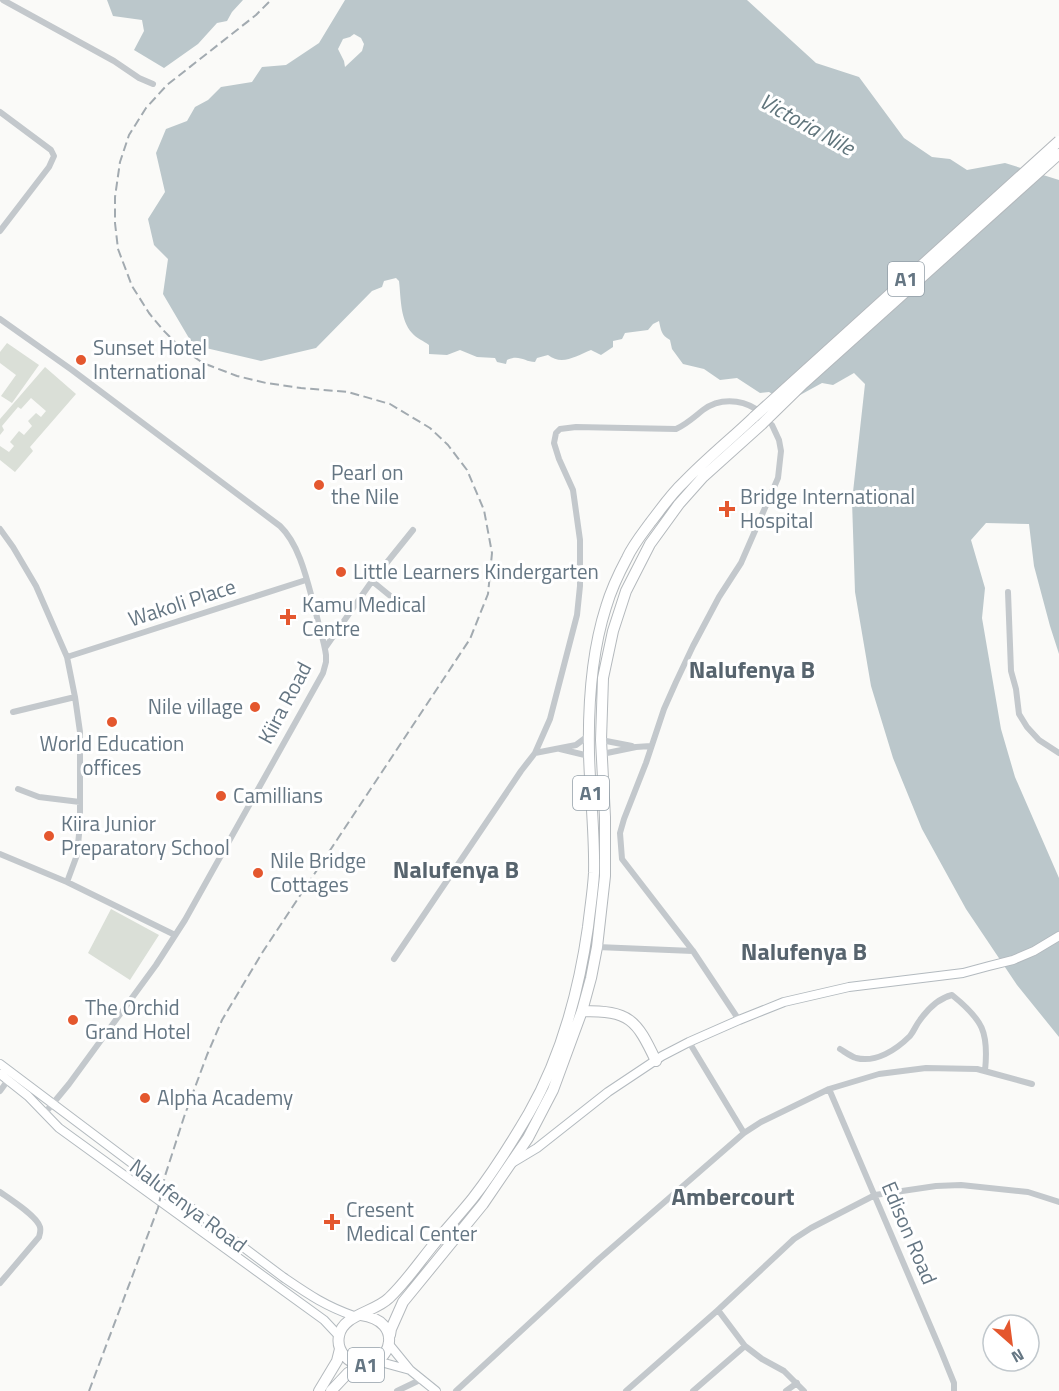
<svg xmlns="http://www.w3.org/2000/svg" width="1059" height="1391" font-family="'Titillium Web',sans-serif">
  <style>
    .green { fill: #dadfd7 }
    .water { fill: #bbc7cb; fill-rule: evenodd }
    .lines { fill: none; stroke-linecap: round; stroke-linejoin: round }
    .secondary-casing { stroke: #b3babf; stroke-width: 10 }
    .highway-casing { stroke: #b4b9bd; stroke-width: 12 }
    .street { stroke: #c3c8cc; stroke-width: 6 }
    .secondary { stroke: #fff; stroke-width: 8 }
    .highway { stroke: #fff; stroke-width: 10 }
    .rail { stroke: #a2aab0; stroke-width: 2; stroke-dasharray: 9 4.5; stroke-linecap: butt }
    .highway-bridge-casing { stroke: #b4b9bd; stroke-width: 12; stroke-linecap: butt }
    .highway-bridge { stroke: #fff; stroke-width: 10 }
    .poi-dot { fill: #e4572e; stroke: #fff; stroke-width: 2 }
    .labels { text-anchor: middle; stroke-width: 6; stroke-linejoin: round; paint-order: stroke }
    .shield { fill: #fff; stroke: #939fa8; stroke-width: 1.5 }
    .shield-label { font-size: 20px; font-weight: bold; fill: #657683 }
    .poi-label { font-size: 21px; fill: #657683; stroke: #fff; text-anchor: start }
    .street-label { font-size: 21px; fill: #657683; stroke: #fff }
    .water-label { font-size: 22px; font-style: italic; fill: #60757c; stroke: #fff }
    .quarter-label { font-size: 24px; font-weight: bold; fill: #57646e; stroke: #fff }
  </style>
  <rect width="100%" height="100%" fill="#fafaf8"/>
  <path class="green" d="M7,343L39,365L12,403L1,396L16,375L0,363V352Z
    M45,367L76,394L30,447L33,451L15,472L0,460V446L9,452L14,446L10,442L19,431L24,435L32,426L28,421L36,413L41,417L46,411L31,398L21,409L18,407L2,426L4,430L0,435V419Z
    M111,909L159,935L130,980L88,953Z"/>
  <path class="water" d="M107,0H243L232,12L227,21L217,23L198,44L164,68L134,50L144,31L142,20L113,16Z
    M345,0H747L816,63L859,77L904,138L932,157L950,159L967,170L1005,163L1059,180V654L1050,626L1034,566L1029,524L986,523L971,540L985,588L982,618L1001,729L1015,777L1059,878V1037L1017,985L966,909L922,829L893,758L871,686L855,592L852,501L865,384L854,373L833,385L822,383L791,400L781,399L769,392L760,393L737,378L720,380L704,369L683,364L672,349L670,340C661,335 661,330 659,321L653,324L648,330L625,333L622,339L613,341V347L601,355L591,350C576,356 562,366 548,355L537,358L535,362C525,362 519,354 507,360L506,364L497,362L495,358L477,357L460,350L447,355L429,354V345C424,341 416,338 412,333C400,320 401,298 399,281L396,278L384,281L382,287L372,291L316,348L261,361L193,345L163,294L168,259L154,245L148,219L165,192L156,153L166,129L187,121L195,107L208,100L221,87L252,82L262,67L286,65L319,43ZM354,34L361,38L364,44L362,51L345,67L344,61L338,49L343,39L350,37Z"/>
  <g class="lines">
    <g class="secondary-casing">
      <path id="secondary" d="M0,1064L283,1277C308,1294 325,1306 354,1316
        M0,1074L28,1096L59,1128L324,1320L339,1336
        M512,1163L537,1148L608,1092L662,1056L689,1042L739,1020L784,1002L849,987L963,973L989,966L1013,960L1034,951L1059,936
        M388,1343L410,1370L436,1391
        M377,1361L410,1370"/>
    </g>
    <g class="highway-casing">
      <path id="highway" d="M582,1011C630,1011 636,1019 656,1061
        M361,1315C405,1321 391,1366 362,1365C348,1364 336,1350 339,1336C342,1315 375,1312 389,1298C406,1282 420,1261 435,1243C447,1228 461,1213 473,1198C494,1171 512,1142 529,1113C561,1057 579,990 588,927C590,909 593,891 594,873C595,834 590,794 589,754C588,705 591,654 606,607C611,590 619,573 627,558C633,545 642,534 650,523C661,509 671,494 684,482C706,459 731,439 754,417
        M390,1335L391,1329L403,1302L483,1204L528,1138L553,1090L582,1011L591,978L597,947L605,876V817L601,740L603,678L613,631L626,591L650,544L679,504L703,477L762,424
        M319,1391L337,1361L340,1349
        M331,1391L348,1373L363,1365"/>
    </g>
    <path class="street" d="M3,0L114,61L139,78L153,84
      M0,112L51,150L54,156L49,167L0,231
      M0,319L72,370L280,526C301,546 308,585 316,613C319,627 324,641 326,655V662L323,673L185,920L156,965L69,1084L45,1113
      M0,529L13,547L36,586L67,657L75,697L80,732V824L77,855L67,882
      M372,581L405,608
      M1008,592L1011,671L1016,689L1019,714L1027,727L1039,740L1059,753
      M325,648L372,581L413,530
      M67,657L306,580
      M13,712L75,697
      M601,740L632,746
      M560,749L589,756
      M535,753L576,745L588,736
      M602,754L636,747L651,746
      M18,789L39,797L80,802
      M0,854L67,882L175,935
      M597,947L693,951
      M394,959L521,771L535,753L550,719L577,615L580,586V540L573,490L559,459L554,443L556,433L560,429L576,427L676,429C687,424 694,417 703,410C719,398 740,399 756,409
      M739,1020L693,951L622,859L620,833L624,819L646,763L664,709L676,682L693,646L719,597L741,563L778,478L781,451L779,440L772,425
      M689,1042L744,1133
      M840,1049C845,1052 850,1056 856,1058C876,1063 896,1050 910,1036C914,1031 916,1025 920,1020C928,1009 939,998 952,995C983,1020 989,1032 985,1071
      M829,1089L941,1351L954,1383V1391
      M0,1091L8,1080
      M0,1192C10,1199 37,1216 40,1227C41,1231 40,1233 39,1237L0,1283
      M718,1310L745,1346L762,1359L784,1371L804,1391
      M397,1391L422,1379
      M456,1391L599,1259L744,1133L761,1122L829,1089L879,1074L926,1068L977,1069L1032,1084
      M626,1391L718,1310L794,1239L811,1228L875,1195L936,1186L961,1185L1028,1192L1059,1202
      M693,1391L745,1346
      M786,1391L797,1383"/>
    <use href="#secondary" class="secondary"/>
    <use href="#highway" class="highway"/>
    <path class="rail" d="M89,1391L158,1208L165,1176L184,1117L207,1055L222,1020L262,953L470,639L488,594L492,553L484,510L467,470L448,445L430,428L390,404L348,392L301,388L266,383L237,376L203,363L181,348L163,330L149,313L132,286L118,249L115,223V197L120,162L129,135L146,108L167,85L256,15L271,0"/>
    <g class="highway-bridge-casing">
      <path id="highway-bridge" d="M754,417L1059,141
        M762,424L804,383L1059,154"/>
    </g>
    <use href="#highway-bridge" class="highway-bridge"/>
  </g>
  <g class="poi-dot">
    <circle cx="81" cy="360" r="6"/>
    <circle cx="319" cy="485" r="6"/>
    <path d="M724 500h6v6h6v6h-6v6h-6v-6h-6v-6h6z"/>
    <circle cx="341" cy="572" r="6"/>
    <path d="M285 608h6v6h6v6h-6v6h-6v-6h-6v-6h6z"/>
    <circle cx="255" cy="707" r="6"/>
    <circle cx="112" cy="722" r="6"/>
    <circle cx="221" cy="796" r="6"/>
    <circle cx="49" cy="836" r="6"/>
    <circle cx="258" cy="873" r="6"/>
    <circle cx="73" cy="1020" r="6"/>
    <circle cx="145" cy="1098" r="6"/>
    <path d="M329 1213h6v6h6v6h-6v6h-6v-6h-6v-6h6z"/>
  </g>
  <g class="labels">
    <g class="shield">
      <rect x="888" y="262" width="36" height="34" rx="4.5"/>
      <rect x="573" y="776" width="36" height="34" rx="4.5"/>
      <rect x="348" y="1348" width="36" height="34" rx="4.5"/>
    </g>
    <g class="shield-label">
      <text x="906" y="286">A1</text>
      <text x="591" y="800">A1</text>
      <text x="366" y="1372">A1</text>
    </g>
    <g class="poi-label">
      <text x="93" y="355">Sunset Hotel<tspan x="93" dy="24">International</tspan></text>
      <text x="331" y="480">Pearl on<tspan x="331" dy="24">the Nile</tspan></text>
      <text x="740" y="504">Bridge International<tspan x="740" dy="24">Hospital</tspan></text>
      <text x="353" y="579">Little Learners Kindergarten</text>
      <text x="302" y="612">Kamu Medical<tspan x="302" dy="24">Centre</tspan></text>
      <text x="243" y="714" text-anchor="end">Nile village</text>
      <text x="112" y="751" text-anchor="middle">World Education<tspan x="112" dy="24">offices</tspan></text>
      <text x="233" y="803">Camillians</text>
      <text x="61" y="831">Kiira Junior<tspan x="61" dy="24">Preparatory School</tspan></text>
      <text x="270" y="868">Nile Bridge<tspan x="270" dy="24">Cottages</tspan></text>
      <text x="85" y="1015">The Orchid<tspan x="85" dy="24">Grand Hotel</tspan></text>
      <text x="157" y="1105">Alpha Academy</text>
      <text x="346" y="1217">Cresent<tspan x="346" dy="24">Medical Center</tspan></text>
    </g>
    <g class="street-label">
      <text transform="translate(182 603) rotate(-18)" y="7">Wakoli Place</text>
      <text transform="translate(285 703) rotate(-62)" y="7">Kiira Road</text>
      <text transform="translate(188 1206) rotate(37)" y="7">Nalufenya Road</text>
      <text transform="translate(909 1233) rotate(67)" y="7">Edison Road</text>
    </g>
    <g class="water-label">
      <text transform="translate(807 124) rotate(29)" y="8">Victoria Nile</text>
    </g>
    <g class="quarter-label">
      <text x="752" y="678">Nalufenya B</text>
      <text x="456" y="878">Nalufenya B</text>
      <text x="804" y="960">Nalufenya B</text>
      <text x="733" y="1205">Ambercourt</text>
    </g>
  </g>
  <g transform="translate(1011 1343) rotate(152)"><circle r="28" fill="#ffffff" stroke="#c1c8cd" stroke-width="1.5"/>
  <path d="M0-4.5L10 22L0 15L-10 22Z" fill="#e4572e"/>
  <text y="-9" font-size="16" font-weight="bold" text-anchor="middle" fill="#657683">N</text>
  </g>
</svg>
